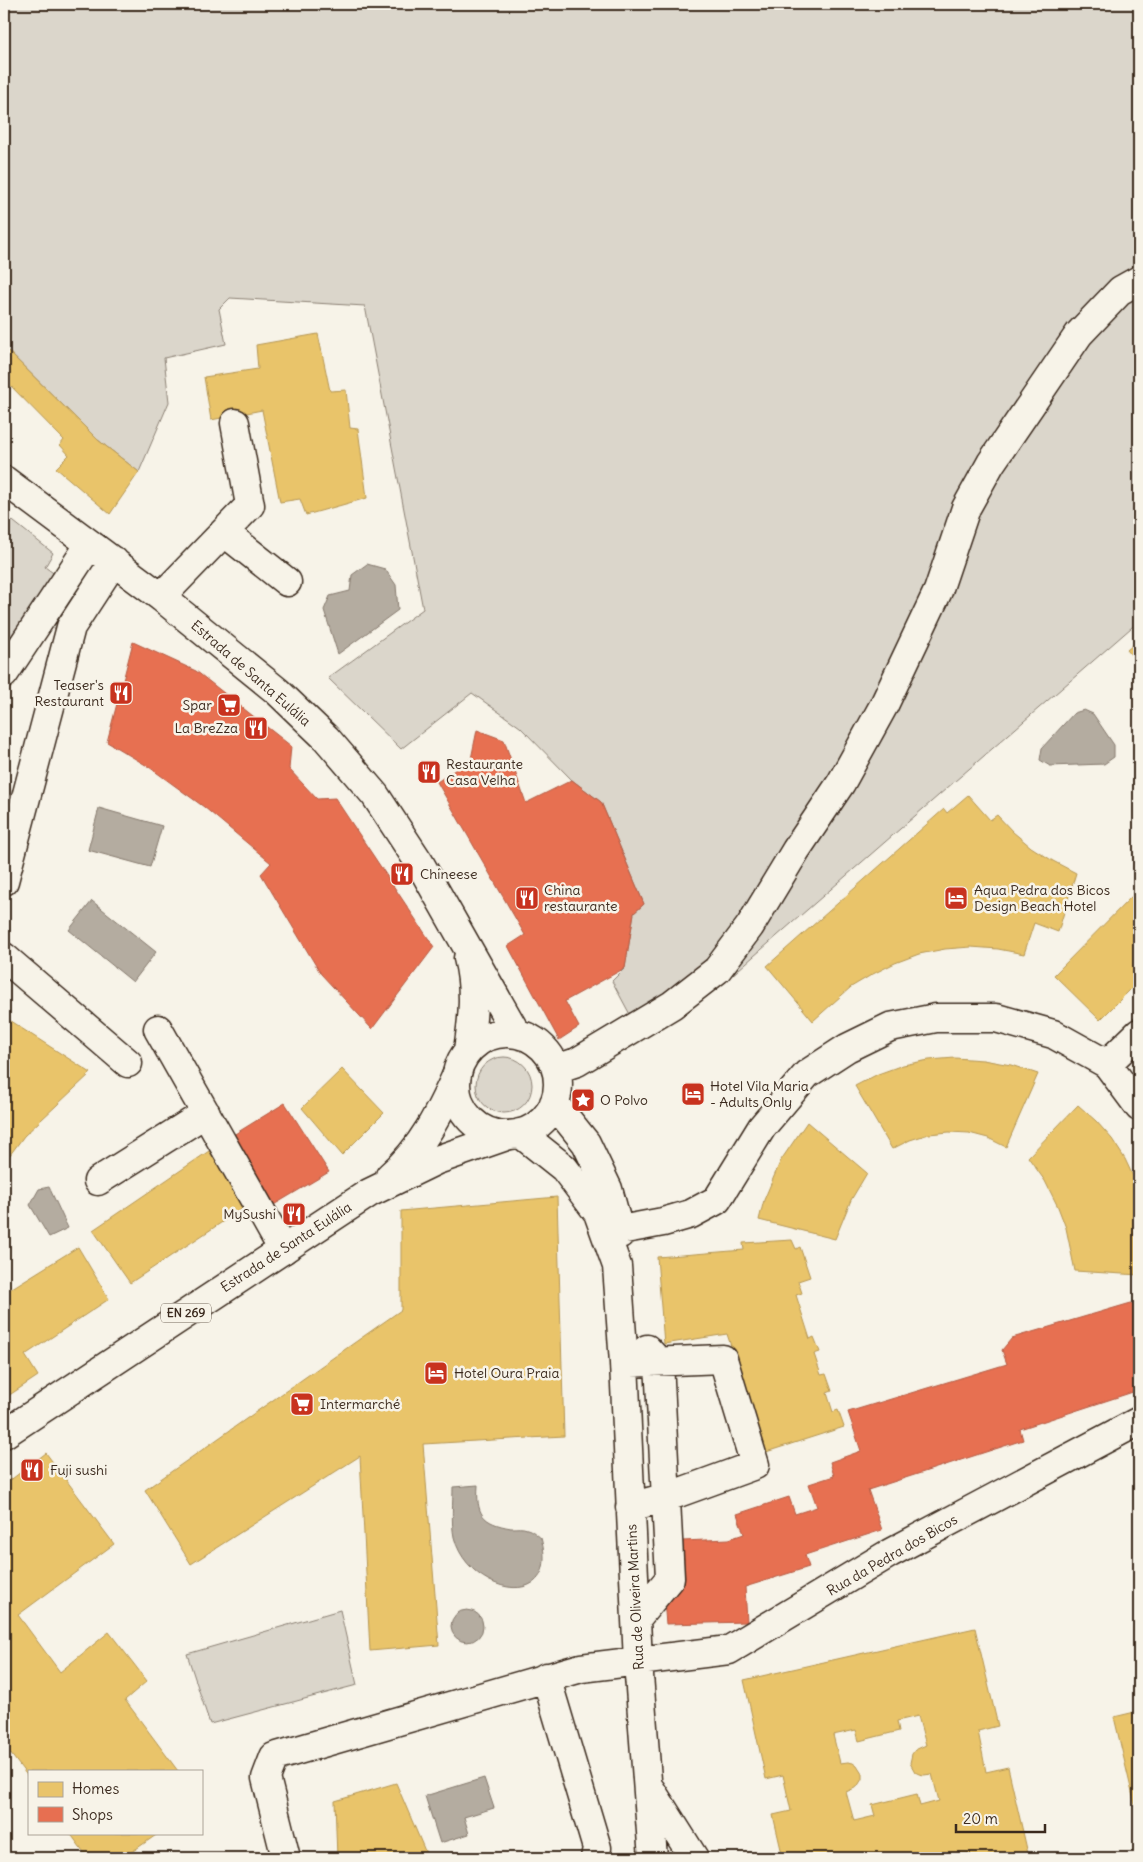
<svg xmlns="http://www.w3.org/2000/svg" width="1143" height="1862" font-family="Delius,sans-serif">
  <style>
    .green { fill: #dbd6cb; stroke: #8b8074 }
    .water { fill: #b4aca0; stroke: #84786c }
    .homes { fill: #e9c46a; stroke: #b59653; fill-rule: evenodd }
    .shops { fill: #e76f51; stroke: #b35a42 }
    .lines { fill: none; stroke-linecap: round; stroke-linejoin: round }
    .minor-casing { stroke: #3b2a1e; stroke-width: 31 }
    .major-casing { stroke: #3b2a1e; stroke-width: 31 }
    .minor { stroke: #f7f3e8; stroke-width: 28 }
    .major { stroke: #f7f3e8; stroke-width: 28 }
    .labels { text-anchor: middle; stroke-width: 5; stroke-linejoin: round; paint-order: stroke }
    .shield { fill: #f7f3e8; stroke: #73665b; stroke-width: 1 }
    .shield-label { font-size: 12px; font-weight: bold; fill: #3b2a1e }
    .street-label { font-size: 14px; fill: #3b2a1e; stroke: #f7f3e8 }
    .poi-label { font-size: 14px; fill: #3b2a1e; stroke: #f7f3e8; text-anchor: start }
  </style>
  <rect width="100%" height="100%" fill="#f7f3e8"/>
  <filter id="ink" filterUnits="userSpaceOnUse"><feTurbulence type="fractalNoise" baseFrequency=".02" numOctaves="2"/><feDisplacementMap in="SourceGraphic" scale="10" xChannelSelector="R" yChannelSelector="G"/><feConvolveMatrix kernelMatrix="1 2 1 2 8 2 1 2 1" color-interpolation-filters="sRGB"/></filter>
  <g filter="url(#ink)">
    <path class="green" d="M4,4H1139V621L715,990L641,1035L612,981L625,968L634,913L644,904L601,802L572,780L520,727L472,693L401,749L328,678L423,609L365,306L230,298L219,309L226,344L164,358L169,402L139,472L98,440L4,347Z
      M4,514L53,553L45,567L56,575L14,637L5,641Z
      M476 1085a28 28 0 1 1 56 0a28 28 0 1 1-56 0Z
      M340,1610L357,1685L210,1724L187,1654Z"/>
    <path class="water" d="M367,564L385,569L396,585L398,610L338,654L324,610L330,596L350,591L352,575Z
      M1084,710L1093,714L1114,745V757L1104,764L1050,766L1040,760L1042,748L1074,713Z
      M99,808L162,826L150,867L88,850Z
      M92,901L156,952L133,982L69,930Z
      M49,1187L68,1228L49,1237L30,1205L39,1189Z
      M478,1485C476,1514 482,1523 511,1528C516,1528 523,1527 527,1529C532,1530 537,1535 541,1538C562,1613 468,1595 454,1537C451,1523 453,1502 453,1487Z
      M451 1626a16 16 0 1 1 32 0a16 16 0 1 1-32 0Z
      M484,1778L494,1808L464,1817L469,1834L440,1843L425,1796Z"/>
    <path class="homes" d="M318,334L330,391L346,390L350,428L358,429L367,498L306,515L300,499L280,502L262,410L211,420L204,377L258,369L256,345Z
      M4,347L98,440L139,472L110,514L56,468L69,455L60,445L64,440L4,379Z
      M1139,640V664L1127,650Z
      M968,795L990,820L997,815L1013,832L1031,847L1053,861L1076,873L1058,932L1034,923L1024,954L998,949L971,947L945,949L919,954L895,963L873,974L851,987L813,1021L767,966L944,809L947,813Z
      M1139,889V981L1100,1020L1054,975Z
      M4,1017L91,1073L24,1136L4,1163V1093L6,1091L4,1090Z
      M955,1058L983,1060L1011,1065L1038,1074L1006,1147L988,1138L969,1133L949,1132L929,1134L910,1140L892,1149L855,1086L878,1074L903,1065L929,1060Z
      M342,1069L384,1113L342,1155L302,1108Z
      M1078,1105L1096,1121L1112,1139L1125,1159L1139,1189V1275L1075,1271L1066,1228L1058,1207L1045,1181L1028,1157Z
      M807,1122L867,1173L851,1200L835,1239L759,1220L764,1200L781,1160Z
      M209,1151L245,1207L130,1283L93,1230Z
      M557,1197L564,1436L423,1444L439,1645L370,1651L360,1456L191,1564L145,1490L401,1310V1211Z
      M792,1240L796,1249L800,1247L810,1277L798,1281L802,1293L796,1295L810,1339L814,1337L820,1352L814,1354L821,1375L826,1374L832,1391L827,1393L833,1412L838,1410L844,1427L766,1452L727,1334L664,1344L657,1257L744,1250L743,1243Z
      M78,1247L109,1299L25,1355L38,1376L8,1396L4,1389V1293Z
      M46,1453L114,1544L18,1615L60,1672L109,1632L147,1681L125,1700L178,1771H29V1778L4,1745V1485Z
      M975,1628L998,1726L978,1731L986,1772L1008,1767L1029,1858H783L773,1815L791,1811L783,1775L766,1779L744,1680ZM918,1716L926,1745L915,1750L912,1754L910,1763L915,1772L919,1774L924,1775L932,1774L939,1801L920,1806L917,1794L872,1805L875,1816L854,1821L846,1792L857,1787L862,1779V1774L857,1766L853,1763L848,1762L840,1763L833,1735L856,1730L859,1741L899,1731L897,1721Z
      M1139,1711V1822L1114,1717Z
      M396,1783L428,1858H337L335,1801Z
      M70,1833H159L123,1858H88Z"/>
    <path class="shops" d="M133,642L196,671L291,746L289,769L317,799L335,798L434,947L372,1029L321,974L261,874L271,863L204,807L149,767L107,742Z
      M477,730L504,740L526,803L572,780L601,802L644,904L634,913L625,968L565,1001L579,1027L559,1040L508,946L525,935L437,782L471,759Z
      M285,1103L329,1172L272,1206L230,1137Z
      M1131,1303L1139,1304V1390L1020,1429L1023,1440L868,1490L882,1530L805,1555L809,1567L745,1587L747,1622L666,1624L659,1542L729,1539L744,1534L737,1514L789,1497L795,1514L817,1507L809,1484L834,1476L830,1462L861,1451L848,1412L1007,1364L1002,1350L1012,1338Z"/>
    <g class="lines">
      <g class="minor-casing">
        <path id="minor" d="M4,480L161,597L277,691L326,738L375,795L419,862L516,1033
          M224,532L287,582
          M161,597L250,505L235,423
          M4,674L90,544
          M4,881L71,627L114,561
          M4,957L128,1063
          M468,958C476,989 473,1018 468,1050
          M158,1029L283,1250
          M456 1084a51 51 0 1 1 102 0a51 51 0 1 1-102 0Z
          M1107,1064L1139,1033
          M556,1069L577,1062L672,1005L717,970L750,926L796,850L841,783L884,705L938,591L966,508L991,463L1079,334L1121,290L1139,280
          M554,1103L586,1143L608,1189L620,1234
          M520,1133L564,1168L598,1213L617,1266L624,1363L638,1662L653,1858
          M98,1181L206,1113
          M620,1230L663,1222L691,1214L717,1200L762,1127L807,1074L847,1048L890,1027L936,1018H996L1053,1034L1107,1064L1139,1107
          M624,1363L723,1359L755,1465L667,1497L630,1507
          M637,1618L670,1578L659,1362L647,1349
          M546,1677L597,1848L595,1858
          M651,1790L694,1858
          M286,1858L266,1778L274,1757L581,1668L729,1650L890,1553L1139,1421"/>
      </g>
      <g class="major-casing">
        <path id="major" d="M390,1176C422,1149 440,1112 457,1074
          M4,1434L369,1193L437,1160L509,1135"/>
      </g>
      <use href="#minor" class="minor"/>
      <use href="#major" class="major"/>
    </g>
  </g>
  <defs>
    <g id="restaurant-square" transform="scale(1.25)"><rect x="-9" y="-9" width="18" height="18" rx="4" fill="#c8321e" stroke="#f7f3e8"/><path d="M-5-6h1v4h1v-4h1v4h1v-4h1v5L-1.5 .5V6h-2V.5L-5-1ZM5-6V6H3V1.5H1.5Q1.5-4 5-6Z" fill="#fff"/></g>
    <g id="supermarket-square" transform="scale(1.25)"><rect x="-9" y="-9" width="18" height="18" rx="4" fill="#c8321e" stroke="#f7f3e8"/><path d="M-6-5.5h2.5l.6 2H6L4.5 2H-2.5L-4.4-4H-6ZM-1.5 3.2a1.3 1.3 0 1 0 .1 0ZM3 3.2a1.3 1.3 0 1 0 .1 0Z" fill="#fff"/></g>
    <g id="hotel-square" transform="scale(1.25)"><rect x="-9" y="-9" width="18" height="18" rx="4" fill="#c8321e" stroke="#f7f3e8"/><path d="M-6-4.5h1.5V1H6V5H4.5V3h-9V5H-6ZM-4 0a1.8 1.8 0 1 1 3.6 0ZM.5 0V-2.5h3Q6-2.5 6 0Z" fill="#fff"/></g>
    <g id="sight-square" transform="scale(1.25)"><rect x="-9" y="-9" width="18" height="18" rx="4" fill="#c8321e" stroke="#f7f3e8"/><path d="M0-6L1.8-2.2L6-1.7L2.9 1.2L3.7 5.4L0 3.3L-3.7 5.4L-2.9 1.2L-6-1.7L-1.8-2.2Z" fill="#fff"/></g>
  </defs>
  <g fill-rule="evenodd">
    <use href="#restaurant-square" x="121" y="693"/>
    <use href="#supermarket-square" x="229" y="705"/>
    <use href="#restaurant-square" x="256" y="728"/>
    <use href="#restaurant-square" x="429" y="772"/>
    <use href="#restaurant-square" x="402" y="874"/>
    <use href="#restaurant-square" x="527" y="898"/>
    <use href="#hotel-square" x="956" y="898"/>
    <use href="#hotel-square" x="693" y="1094"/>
    <use href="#sight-square" x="583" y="1100"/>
    <use href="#restaurant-square" x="294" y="1214"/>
    <use href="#hotel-square" x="436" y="1373"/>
    <use href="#supermarket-square" x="302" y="1404"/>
    <use href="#restaurant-square" x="32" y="1470"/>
  </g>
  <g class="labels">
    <rect class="shield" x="161" y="1303.5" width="50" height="19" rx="4"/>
    <g class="shield-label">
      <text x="186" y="1317">EN 269</text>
    </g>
    <g class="street-label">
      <text transform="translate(251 673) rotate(41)" y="5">Estrada de Santa Eulália</text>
      <text transform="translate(286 1247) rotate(-33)" y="5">Estrada de Santa Eulália</text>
      <text transform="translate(892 1555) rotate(-30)" y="5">Rua da Pedra dos Bicos</text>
      <text transform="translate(635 1597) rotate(-93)" y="5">Rua de Oliveira Martins</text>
    </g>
    <g class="poi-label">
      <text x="104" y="690" text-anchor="end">Teaser's<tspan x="104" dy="16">Restaurant</tspan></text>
      <text x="212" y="710" text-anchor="end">Spar</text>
      <text x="238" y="733" text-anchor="end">La BreZza</text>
      <text x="446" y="769">Restaurante<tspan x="446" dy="16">Casa Velha</tspan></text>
      <text x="420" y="879">Chineese</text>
      <text x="544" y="895">China<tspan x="544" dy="16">restaurante</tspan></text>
      <text x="974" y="895">Aqua Pedra dos Bicos<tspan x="974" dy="16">Design Beach Hotel</tspan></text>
      <text x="710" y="1091">Hotel Vila Maria<tspan x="710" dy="16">- Adults Only</tspan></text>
      <text x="600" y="1105">O Polvo</text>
      <text x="276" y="1219" text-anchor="end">MySushi</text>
      <text x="454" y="1378">Hotel Oura Praia</text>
      <text x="320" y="1409">Intermarché</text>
      <text x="50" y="1475">Fuji sushi</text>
    </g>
  </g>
  <rect width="1143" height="1862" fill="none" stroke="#f7f3e8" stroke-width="20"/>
  <rect x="10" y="10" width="1123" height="1842" fill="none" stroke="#3b2a1e" stroke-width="2" filter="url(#ink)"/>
  <rect x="28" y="1770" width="175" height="65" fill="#f7f3e8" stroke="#aca397"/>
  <rect x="38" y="1782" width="25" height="15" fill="#e9c46a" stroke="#aca397"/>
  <text x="72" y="1794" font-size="15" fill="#3b2a1e">Homes</text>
  <rect x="38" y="1807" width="25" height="15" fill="#e76f51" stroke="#aca397"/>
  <text x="72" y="1820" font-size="15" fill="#3b2a1e">Shops</text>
  <path d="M956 1824v8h89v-8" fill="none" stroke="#3b2a1e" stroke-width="2.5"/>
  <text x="963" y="1824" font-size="15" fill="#3b2a1e" stroke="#f7f3e8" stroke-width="4" paint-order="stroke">20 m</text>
</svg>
